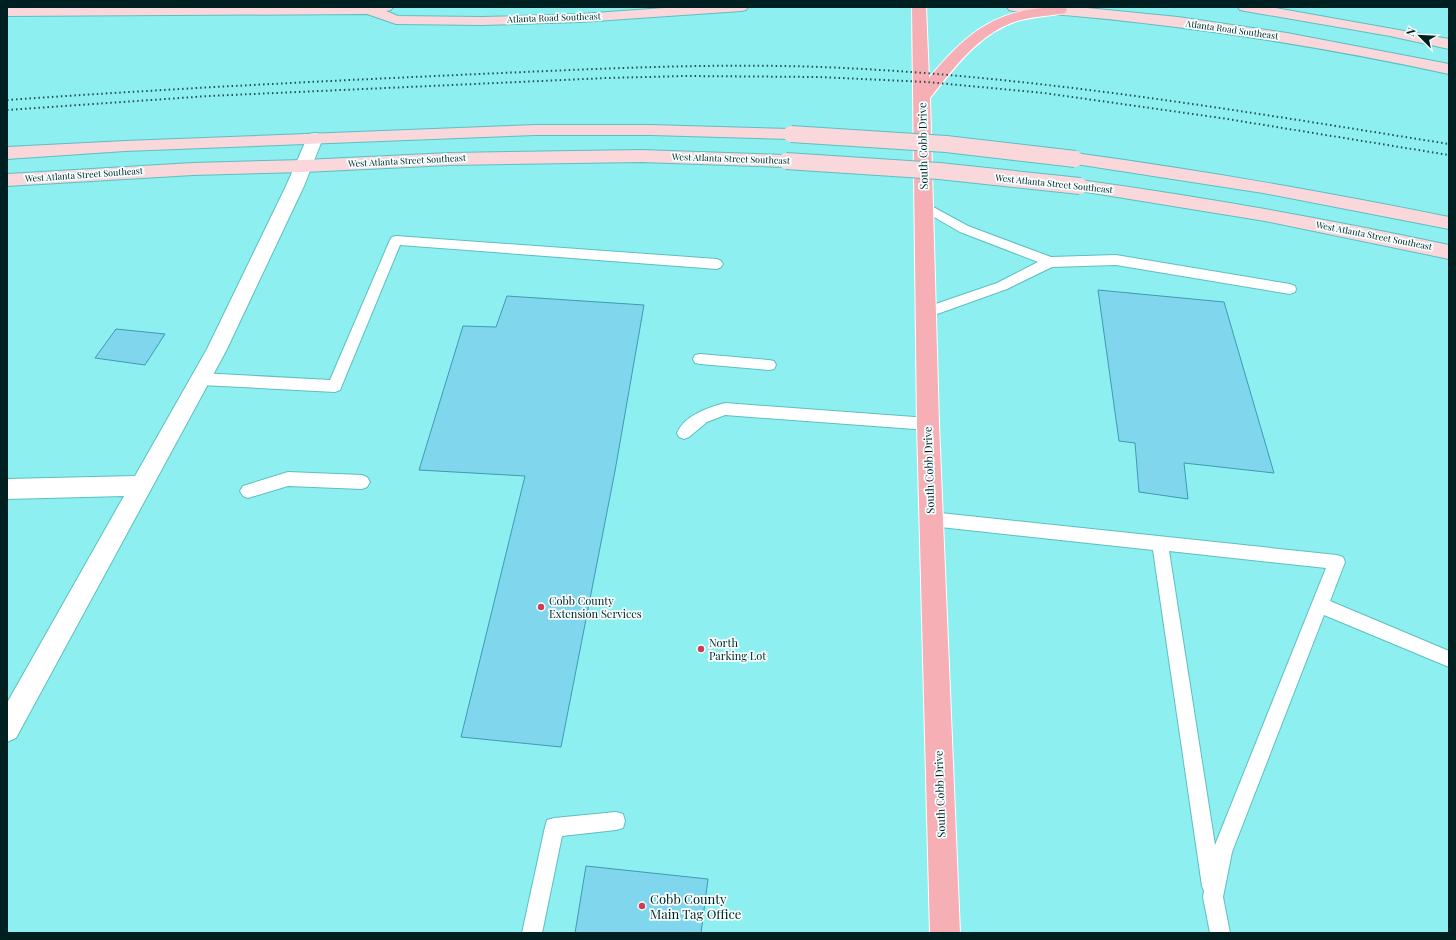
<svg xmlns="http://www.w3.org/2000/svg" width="1456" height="940" font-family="'Playfair Display',serif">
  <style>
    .building { fill: #7fd6ed; stroke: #3e9ab1 }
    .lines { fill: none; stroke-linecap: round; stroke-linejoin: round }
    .lane-casing { stroke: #5dbfc1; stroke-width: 2 }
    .street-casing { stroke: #5dbfc1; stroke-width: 2 }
    .secondary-casing { stroke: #5dbfc1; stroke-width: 2 }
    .primary-casing { stroke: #fff; stroke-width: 2 }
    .lane { fill: #fff; fill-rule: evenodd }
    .street { fill: #fff; fill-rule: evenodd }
    .secondary { fill: #fad7da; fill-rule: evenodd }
    .primary { fill: #f6afb4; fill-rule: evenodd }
    .rail { stroke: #225051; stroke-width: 2; stroke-dasharray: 1.5 3; stroke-linecap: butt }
    .secondary-bridge-casing { stroke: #5dbfc1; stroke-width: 18; stroke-linecap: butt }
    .secondary-bridge { stroke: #fad7da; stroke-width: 16 }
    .poi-dot { fill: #ce3e52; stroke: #f6ffff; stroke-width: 1.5 }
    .labels { text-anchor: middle; stroke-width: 3.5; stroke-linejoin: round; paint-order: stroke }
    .far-street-label { font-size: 9px; fill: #001f20; stroke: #f6ffff }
    .street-label { font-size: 11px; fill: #001f20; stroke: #f6ffff }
    .poi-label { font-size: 11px; fill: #001f20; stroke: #f6ffff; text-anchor: start }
    .near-poi-label { font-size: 13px; fill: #001f20; stroke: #f6ffff; text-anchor: start }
  </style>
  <rect width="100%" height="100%" fill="#8eeff1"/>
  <path class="building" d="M1098,290L1224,302L1274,473L1184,463L1188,499L1139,492L1135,443L1119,441Z
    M507,296L644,305L615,471L561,747L461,737L525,476L419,470L463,326L496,327Z
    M116,329L165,334L145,365L95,358Z
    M586,866L708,879L701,933H575Z"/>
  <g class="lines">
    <g class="lane-casing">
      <path id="lane" d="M924,202L968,226L1051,257L1116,255L1290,284L1295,286L1296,289L1295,292L1290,294L1116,265L1052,267L1007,289L926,318L921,317L919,313L921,309L997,283L1038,262L960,232L920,209L918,206L920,203Z
        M396,236L717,259L721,261L723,264L721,267L717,269L400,245L340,390L335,392L201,385L196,383L194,379L196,375L201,373L330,380L390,240L392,237Z
        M700,354L769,360L774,361L776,365L774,369L769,370L700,364L695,363L693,359L695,355Z
        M725,403L928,418L933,420L935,424L933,428L928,430L725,415L707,422L689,437L684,439L679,437L677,433C685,415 707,408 725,403Z
        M288,472L362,475L367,477L370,482L367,487L362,489L288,486L248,498L243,496L240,491L243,486Z
        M931,512L1337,555L1343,557L1345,562L1330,601L1449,651V667L1324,615L1232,852L1223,897L1230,933H1210L1203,897L1204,891L1202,886L1153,550L931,526L926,524L923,519L926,514ZM1169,551L1326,568L1215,845Z
        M616,812L623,814L625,821L623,828L616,830L562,836L542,933H522L545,827L547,820L554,818Z"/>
    </g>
    <g class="street-casing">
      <path id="street" d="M315,133L321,134L323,138L304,186L226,351L16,738L7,742V703L124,496L7,499V479L135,476L207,349L286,186L307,138L309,134Z"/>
    </g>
    <g class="secondary-casing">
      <path id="secondary" d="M393,7L391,10L386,11L398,16L482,17L581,14L678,7H748L746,10L741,11L581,22L482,25L396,24L367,14L7,16V8Z
        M1007,7H1077L1178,17L1287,33L1449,64V74C1305,43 1161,21 1014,11L1009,10Z
        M1238,7H1270L1449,39V49L1390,36L1245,11L1240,10Z
        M536,125H651L791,129L797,130L799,134L797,138L791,139L651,135H536L125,151L7,159V147L125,141Z
        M641,150L786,155L792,157L794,161L792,165L786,167L641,162L450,165L304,172L193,175L7,186V174L193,163L304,160L450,153Z
        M1075,153C1201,170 1325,192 1449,217V229L1263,193L1069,163L1067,159L1069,155Z
        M1080,180C1204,197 1327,219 1449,245V259L1265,221L1074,190L1071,186L1074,182Z"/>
    </g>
    <g class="primary-casing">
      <path id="primary" d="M912,7H926L929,78C970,29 999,7 1065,7L1067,10L1065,13L1060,14C1046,16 1031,17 1017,21C979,33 954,68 930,98L939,424L960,933H930L917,424Z"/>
    </g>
    <use href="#lane" class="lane"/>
    <use href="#street" class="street"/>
    <use href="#secondary" class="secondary"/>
    <use href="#primary" class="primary"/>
    <path class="rail" d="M7,100C164,89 322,81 479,74C593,69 707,63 821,67C1032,75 1241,111 1449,144
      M7,110L209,96L607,78L686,76L819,77L927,82L1044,93L1221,118L1449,155"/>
    <g class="secondary-bridge-casing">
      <path id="secondary-bridge" d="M791,134L946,144L1075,159
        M786,161L939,171L1080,186"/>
    </g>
    <use href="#secondary-bridge" class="secondary-bridge"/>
  </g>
  <g class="poi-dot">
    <circle cx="541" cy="607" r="4"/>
    <circle cx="701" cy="649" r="4"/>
    <circle cx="642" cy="906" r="4"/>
  </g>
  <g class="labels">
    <g class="far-street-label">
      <text transform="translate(554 18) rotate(-2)" y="3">Atlanta Road Southeast</text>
      <text transform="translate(1232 30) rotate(8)" y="3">Atlanta Road Southeast</text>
      <text transform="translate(731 159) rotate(2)" y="3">West Atlanta Street Southeast</text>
      <text transform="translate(407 161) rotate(-3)" y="3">West Atlanta Street Southeast</text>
      <text transform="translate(84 175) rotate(-4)" y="3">West Atlanta Street Southeast</text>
      <text transform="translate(1054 184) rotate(6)" y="3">West Atlanta Street Southeast</text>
      <text transform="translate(1374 236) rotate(11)" y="3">West Atlanta Street Southeast</text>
    </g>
    <g class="street-label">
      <text transform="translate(923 146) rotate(-91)" y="4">South Cobb Drive</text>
      <text transform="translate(929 470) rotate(-92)" y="4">South Cobb Drive</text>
      <text transform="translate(940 794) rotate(-92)" y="4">South Cobb Drive</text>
    </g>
    <g class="poi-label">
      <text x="549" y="605">Cobb County<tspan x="549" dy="13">Extension Services</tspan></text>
      <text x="709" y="647">North<tspan x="709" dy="13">Parking Lot</tspan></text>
    </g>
    <g class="near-poi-label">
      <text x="650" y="904">Cobb County<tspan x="650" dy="15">Main Tag Office</tspan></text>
    </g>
  </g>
  <rect width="1456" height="940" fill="none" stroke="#001f20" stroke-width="16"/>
  <g transform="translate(1420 36) rotate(294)" stroke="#f6ffff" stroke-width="3" paint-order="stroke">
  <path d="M0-3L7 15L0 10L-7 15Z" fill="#001f20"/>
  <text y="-6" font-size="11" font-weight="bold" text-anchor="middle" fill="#001f20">N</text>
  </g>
</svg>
